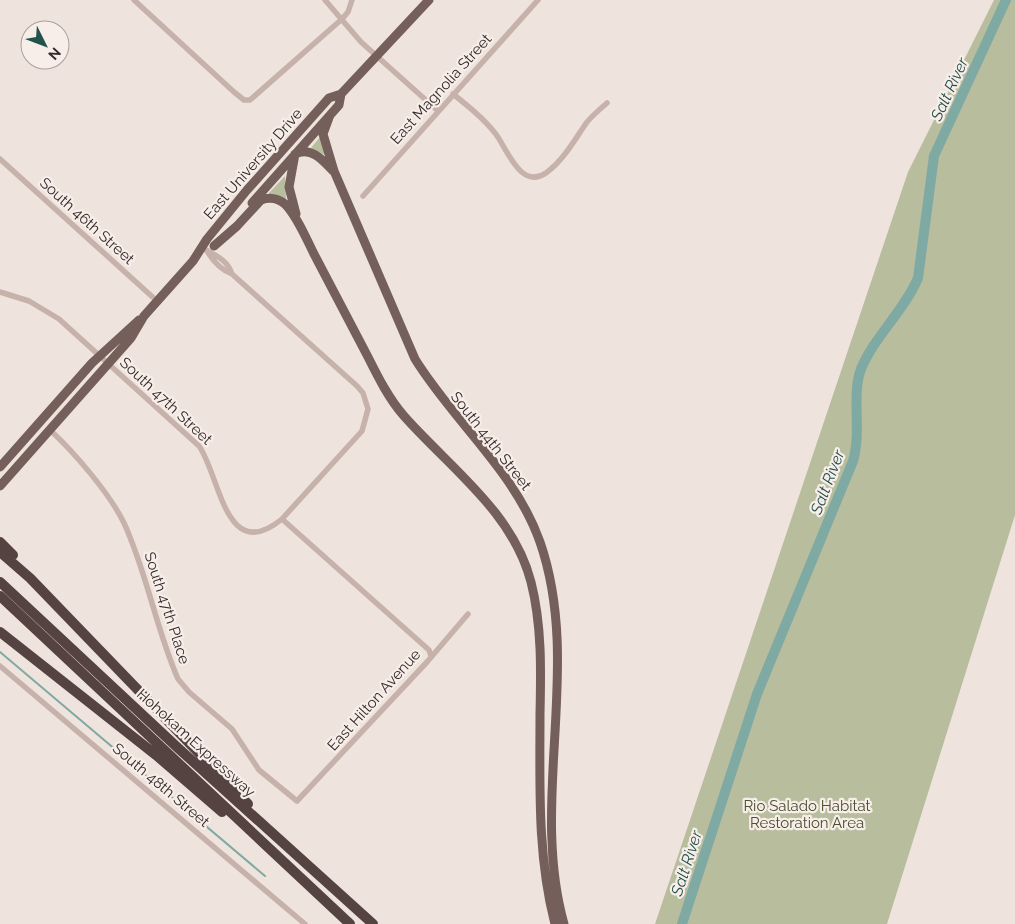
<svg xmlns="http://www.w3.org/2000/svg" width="1015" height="924" font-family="Raleway,sans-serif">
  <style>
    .green { fill: #b8bd9e }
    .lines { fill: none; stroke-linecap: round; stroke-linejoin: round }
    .stream { stroke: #7fa9a3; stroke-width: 2 }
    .river { stroke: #7fa9a3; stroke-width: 10 }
    .street { stroke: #c6b2aa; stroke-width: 5.5 }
    .primary { stroke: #755f5b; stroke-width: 9 }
    .highway { stroke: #544341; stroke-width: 10 }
    .labels { text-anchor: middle; stroke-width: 4.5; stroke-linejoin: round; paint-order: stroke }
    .street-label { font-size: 15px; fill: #342a29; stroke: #f7eee9 }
    .park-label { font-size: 15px; fill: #4a502f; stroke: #f7eee9 }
    .water-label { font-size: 16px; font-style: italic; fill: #23514c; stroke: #f7eee9 }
  </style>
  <rect width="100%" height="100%" fill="#efe3dd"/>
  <path class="green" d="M994,0H1015V515L887,924H655L908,172Z
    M320,137L325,155L311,148Z
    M285,176L286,200L269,195V193Z"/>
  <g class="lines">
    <path class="stream" d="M0,652L265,876"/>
    <path class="river" d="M682,924L757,694L853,461C862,430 851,396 861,369C874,337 904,311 918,278L934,156L1006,0"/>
    <path class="street" d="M134,0L234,92L244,100H250L342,19L348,12L352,0
      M325,0L361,42L437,110
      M453,94C468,106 483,118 495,133C506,146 520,191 546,173C564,160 575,139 587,122C593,115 600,109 607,103
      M0,159L157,301
      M363,196L538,0
      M206,250C217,256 228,261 232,274
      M0,292L29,301L59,319L199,446C220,475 225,566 282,519L362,431L368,409L363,393L357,386L232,274C221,270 213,261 207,251
      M50,430C74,452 110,494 124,523C147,573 156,629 178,679L189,692L232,729L259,770L297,801L427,662L468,614
      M282,519L429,650L431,656
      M0,666L305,924"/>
    <path class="primary" d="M330,115L323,134L334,171L415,359C454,422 515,471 540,542C583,666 529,799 564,924
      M252,203L339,105L341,94L429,0
      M296,214L289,187L295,154C311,146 323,160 333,171
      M214,246L237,226L261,200C269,197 278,198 285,204C297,216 306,238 314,254C332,288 350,322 368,357C378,377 389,399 404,416C450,468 513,512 531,582C542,625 541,671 540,714C540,785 537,855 555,924
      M0,467L92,363L139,320
      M0,486L131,338L144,316L193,261L207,239L247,190L329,98L341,94"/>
    <path class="highway" d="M0,542L13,555
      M0,552L30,578L248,804
      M0,582L178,748L373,924
      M0,596L350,924
      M0,632L156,755L222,812"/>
  </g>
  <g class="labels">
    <g class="street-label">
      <text transform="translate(441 89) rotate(-48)" y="5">East Magnolia Street</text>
      <text transform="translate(253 164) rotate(-49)" y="5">East University Drive</text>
      <text transform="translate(87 221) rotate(42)" y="5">South 46th Street</text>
      <text transform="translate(166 401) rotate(43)" y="5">South 47th Street</text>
      <text transform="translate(491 441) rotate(52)" y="5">South 44th Street</text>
      <text transform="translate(167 608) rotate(72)" y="5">South 47th Place</text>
      <text transform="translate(374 700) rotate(-48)" y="5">East Hilton Avenue</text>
      <text transform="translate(196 743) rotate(42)" y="5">Hohokam Expressway</text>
      <text transform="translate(161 785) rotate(40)" y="5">South 48th Street</text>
    </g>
    <g class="park-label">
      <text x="807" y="811">Rio Salado Habitat<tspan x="807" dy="17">Restoration Area</tspan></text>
    </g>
    <g class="water-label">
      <text transform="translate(949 89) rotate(-65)" y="6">Salt River</text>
      <text transform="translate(827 482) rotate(-69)" y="6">Salt River</text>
      <text transform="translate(686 863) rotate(-72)" y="6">Salt River</text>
    </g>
  </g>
  <g transform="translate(45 45) rotate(132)"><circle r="24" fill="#f7eee9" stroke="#a9a09c"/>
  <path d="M0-4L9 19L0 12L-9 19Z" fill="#23514c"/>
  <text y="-8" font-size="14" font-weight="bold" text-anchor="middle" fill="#342a29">N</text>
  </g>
</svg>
